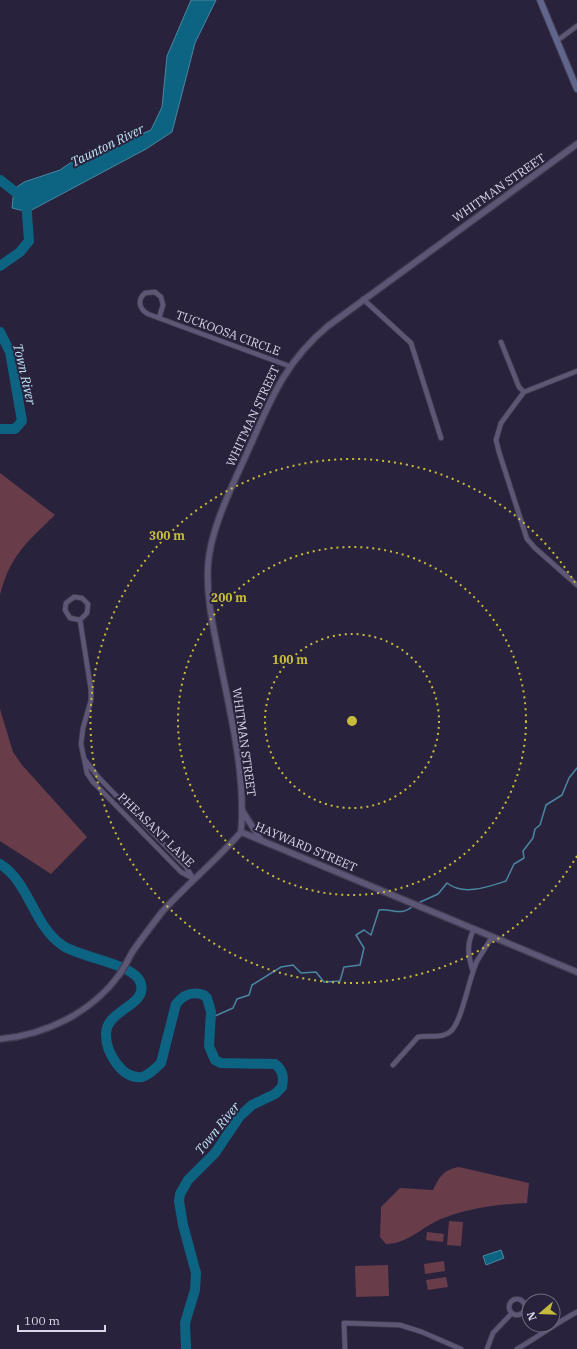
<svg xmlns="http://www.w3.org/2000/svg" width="577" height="1349" font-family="'IBM Plex Serif',serif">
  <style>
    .green { fill: #683d49 }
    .water { fill: #0d6482; stroke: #4a86a0 }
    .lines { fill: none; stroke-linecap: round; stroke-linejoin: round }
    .stream { stroke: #4a86a0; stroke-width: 1.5 }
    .river { stroke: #0d6482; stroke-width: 10 }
    .minor-casing { stroke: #423c52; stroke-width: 6 }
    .tertiary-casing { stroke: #423c52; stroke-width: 8 }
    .secondary-casing { stroke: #423c52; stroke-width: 8 }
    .minor { stroke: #5d5674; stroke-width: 4.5 }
    .tertiary { stroke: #5d5674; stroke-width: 5.5 }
    .secondary { stroke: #60658b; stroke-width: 6 }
    .ring { fill: none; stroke: #c6bc3c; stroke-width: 2; stroke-dasharray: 2 4 }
    .labels { text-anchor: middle; stroke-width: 4; stroke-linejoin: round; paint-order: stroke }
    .street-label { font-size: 12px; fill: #d9d6e7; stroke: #29223c }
    .water-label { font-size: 13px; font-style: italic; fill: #c0e6f8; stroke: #29223c }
    .centre { fill: #c6bc3c; stroke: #29223c; stroke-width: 2 }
    .ring-label { font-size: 12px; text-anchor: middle; font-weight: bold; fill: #c6bc3c; stroke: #29223c; stroke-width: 4; stroke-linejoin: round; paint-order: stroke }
  </style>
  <rect width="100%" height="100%" fill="#29223c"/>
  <path class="green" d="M0,473L55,515C26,543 10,556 0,595Z
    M0,709L13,752L22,765L87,837L51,874L0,841Z
    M459,1167L529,1183L527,1203C499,1204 467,1208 441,1219C422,1227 407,1244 386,1244L380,1237L381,1207L400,1188L433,1190C440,1176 443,1170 459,1167Z
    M449,1221L463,1222L461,1246L447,1245Z
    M427,1232L444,1234L443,1242L426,1240Z
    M444,1261L445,1271L425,1274L424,1264Z
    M388,1265L389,1296L356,1297L355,1266Z
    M446,1277L448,1287L428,1290L426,1280Z"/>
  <path class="water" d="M191,0H216L195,43L172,132L146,149L28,212L12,208L14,189L24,182L60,170L89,150L121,143L151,130L162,107L167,56Z
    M501,1250L504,1258L486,1265L483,1256Z"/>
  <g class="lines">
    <path class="stream" d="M416,904L438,894L447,883C463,896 488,887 506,881L514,864L524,858L523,851L533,838L535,829L540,825L546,805L562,795L569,778L577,768
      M210,1016H215L233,1008L237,999L249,995L252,985L281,967L293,965L301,973L316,972L324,982L340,981L344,967L360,965L364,948L356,935L364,930L371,935L379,910C392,908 401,917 413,906"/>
    <path class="river" d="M0,180L23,198
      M0,266L20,252L29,241L26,201
      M0,332L10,352L22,421L15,429H0
      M0,864C30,883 33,925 62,945C79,958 136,963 141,984C147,1006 105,1010 106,1035C106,1052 122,1080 142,1077C149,1075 156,1068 161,1063L176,1004C184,994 192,991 204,995L207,998L211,1012L209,1046L215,1060L221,1063L275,1064C283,1070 284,1077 282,1087L275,1094L252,1105L240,1116L215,1153L188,1180L180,1194L179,1201L183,1225L196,1273L195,1290L185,1323L186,1349"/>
    <g class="minor-casing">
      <path id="minor" d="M558,40L577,26
        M363,299L411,343L441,438
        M159,318L163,305L161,297L155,292L145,293C137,300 139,309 148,314L289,366
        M501,342L519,387L524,392
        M577,371L524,392L501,423L496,440L499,452L527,539L535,548L577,585
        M80,620L87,613L88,604L82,598L74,597L66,603L65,610L70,618L80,620L91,690V700L83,728L81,744L87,773L93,782L181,872L194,879
        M85,760L99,778L186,867L193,878
        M473,972C468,955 466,945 474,929
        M393,1065L418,1037C428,1035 443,1039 451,1031C462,1021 469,978 477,961C482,953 487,945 492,937
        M509 1307a8 8 0 1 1 16 0a8 8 0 1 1-16 0Z
        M345,1349L344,1323L400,1325L422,1332L461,1349
        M487,1349L493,1333L512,1313
        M517,1349C538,1337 556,1323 577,1312"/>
    </g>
    <g class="tertiary-casing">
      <path id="tertiary" d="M243,812L261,840
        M241,832C246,774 230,713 219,656C213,626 206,596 208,566C210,527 236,479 251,444C272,396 287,360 328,326L577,144
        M0,1039C46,1035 92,1012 119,975C125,967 128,959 133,951C142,938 152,925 162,912C187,884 216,861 241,832L577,972"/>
    </g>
    <g class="secondary-casing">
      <path id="secondary" d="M540,0L577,89"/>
    </g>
    <use href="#minor" class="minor"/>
    <use href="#tertiary" class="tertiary"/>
    <use href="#secondary" class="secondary"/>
  </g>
  <g class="ring">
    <circle cx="352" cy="721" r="87"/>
    <circle cx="352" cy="721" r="174"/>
    <path d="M577 856A262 262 0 1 1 577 586"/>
  </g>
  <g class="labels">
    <g class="street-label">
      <text transform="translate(499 188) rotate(-35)" y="4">WHITMAN STREET</text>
      <text transform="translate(228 333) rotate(20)" y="4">TUCKOOSA CIRCLE</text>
      <text transform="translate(253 416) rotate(-65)" y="4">WHITMAN STREET</text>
      <text transform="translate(244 742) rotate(82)" y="4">WHITMAN STREET</text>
      <text transform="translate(156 830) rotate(44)" y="4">PHEASANT LANE</text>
      <text transform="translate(306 847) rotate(23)" y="4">HAYWARD STREET</text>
    </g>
    <g class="water-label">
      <text transform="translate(107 145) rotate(-26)" y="5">Taunton River</text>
      <text transform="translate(25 374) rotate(77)" y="5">Town River</text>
      <text transform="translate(217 1128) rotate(-51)" y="5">Town River</text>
    </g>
  </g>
  <circle cx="352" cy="721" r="6" class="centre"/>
  <g class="ring-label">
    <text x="167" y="540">300 m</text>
    <text x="229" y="602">200 m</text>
    <text x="290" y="664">100 m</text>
  </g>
  <g transform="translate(541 1313) rotate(251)"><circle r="19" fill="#29223c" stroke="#6f6a80"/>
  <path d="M0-3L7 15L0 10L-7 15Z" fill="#c6bc3c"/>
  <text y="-6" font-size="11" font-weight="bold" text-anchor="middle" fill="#d9d6e7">N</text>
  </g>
  <path d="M18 1325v6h87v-6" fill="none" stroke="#d9d6e7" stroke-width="2"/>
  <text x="24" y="1325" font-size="12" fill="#d9d6e7" stroke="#29223c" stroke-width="3" paint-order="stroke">100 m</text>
</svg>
